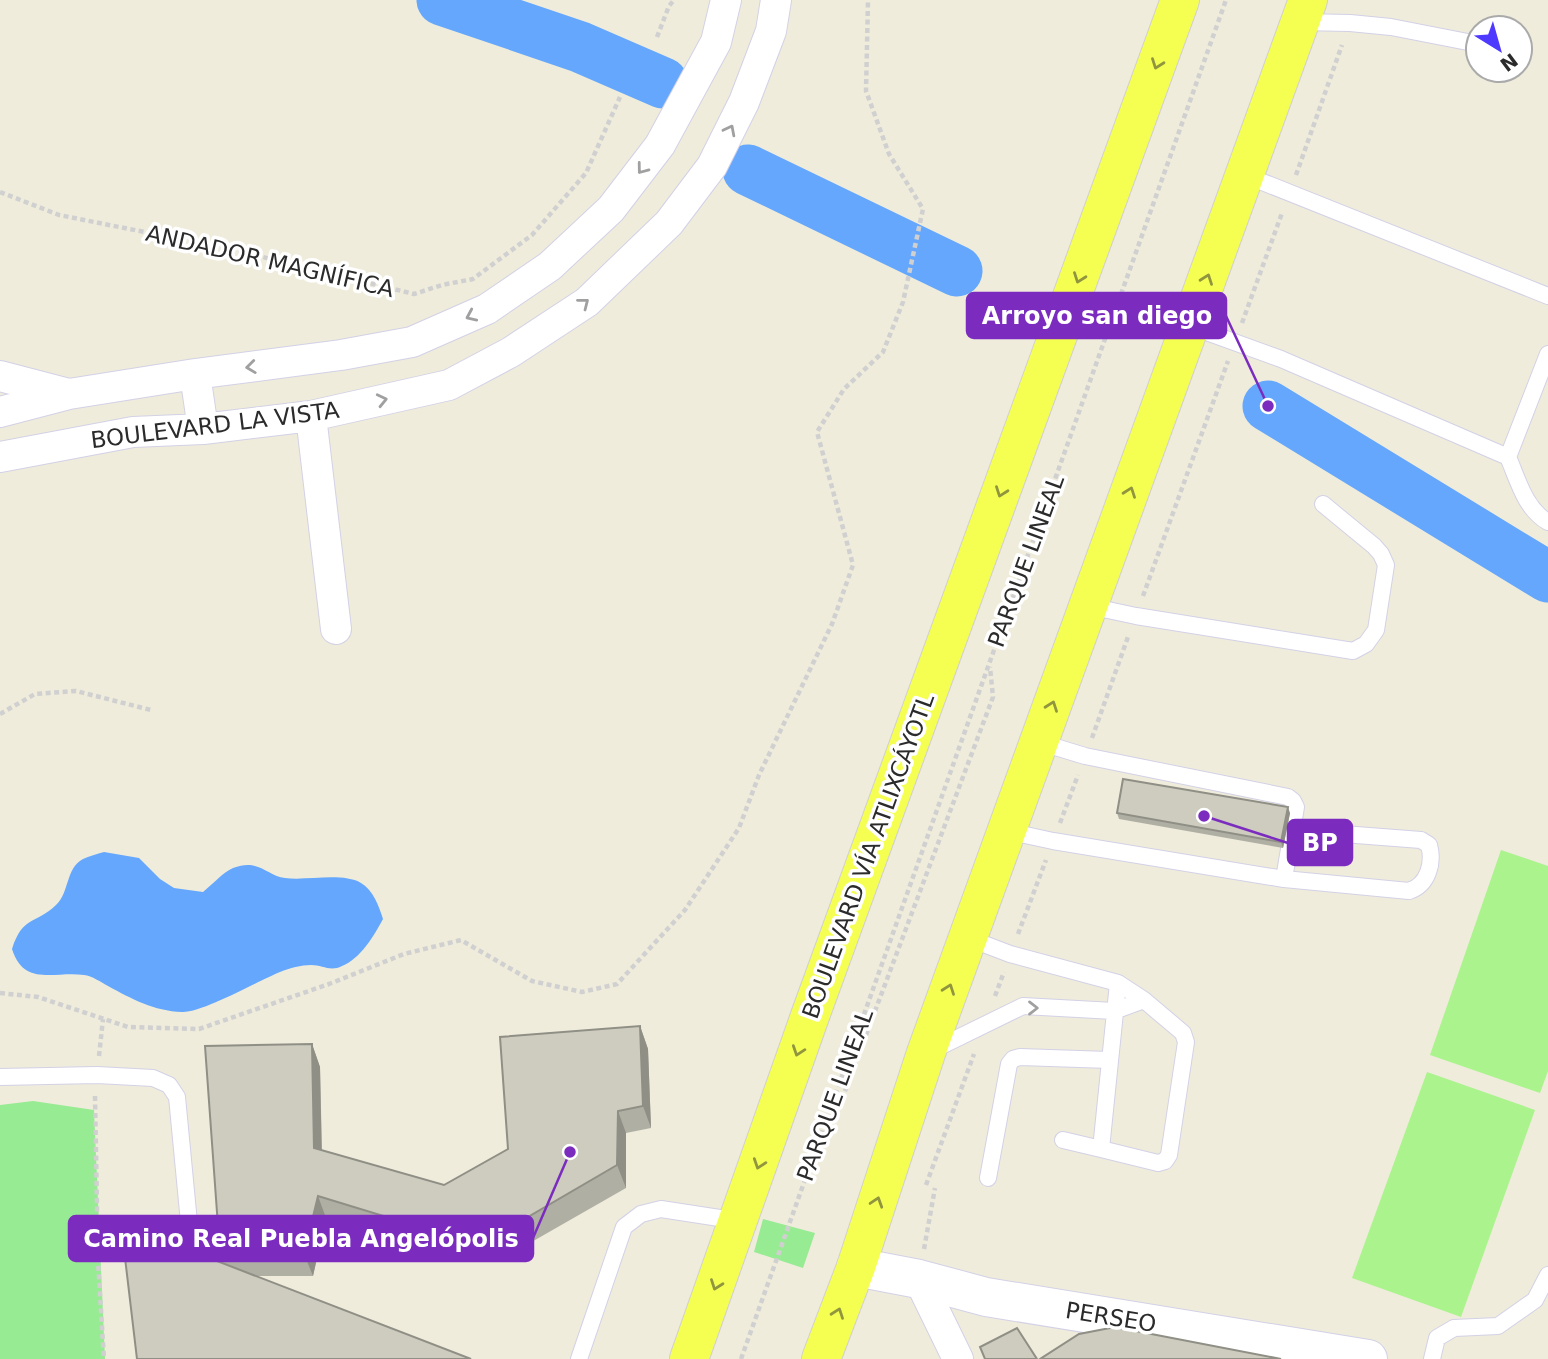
<svg xmlns="http://www.w3.org/2000/svg" width="1548" height="1359" font-family="'DejaVu Sans',sans-serif">
  <style>
    .green { fill: #97eb93 }
    .pitch { fill: #aaf38d }
    .water { fill: #64a7fc }
    .lines { fill: none; stroke-linecap: round; stroke-linejoin: round }
    .river { stroke: #64a7fc; stroke-width: 51 }
    .service-casing { stroke: #d3d1e6; stroke-width: 18 }
    .minor-casing { stroke: #d3d1e6; stroke-width: 32 }
    .tertiary-casing { stroke: #d3d1e6; stroke-width: 40 }
    .primary-casing { stroke: #d0d0d0; stroke-width: 40 }
    .path { stroke: #d0d0d0; stroke-width: 4.5; stroke-dasharray: 5 3.5; stroke-linecap: butt }
    .service { stroke: #fff; stroke-width: 16 }
    .minor { stroke: #fff; stroke-width: 30 }
    .tertiary { stroke: #fff; stroke-width: 38 }
    .primary { stroke: #f5ff51; stroke-width: 38 }
    .wall { fill: #b0afa4 }
    .shaded-wall { fill: #908f86 }
    .building { fill: #cdccbf; stroke: #908f86; stroke-width: 2 }
    .oneway { stroke: #90953e }
    .oneway2 { stroke: #a0a0a0 }
    .labels { text-anchor: middle; stroke-width: 7; stroke-linejoin: round; paint-order: stroke }
    .street-label { font-size: 23px; fill: #2b2b2b; stroke: #fff }
    .leader { fill: none; stroke: #7b2cbf; stroke-width: 2.5 }
    .callout-dot { fill: #7b2cbf; stroke: #fff; stroke-width: 2.5 }
    .callout { fill: #7b2cbf; stroke: #7b2cbf; stroke-width: 2.5 }
    .callout-label { font-size: 24px; text-anchor: middle; font-weight: bold; fill: #fff }
  </style>
  <rect width="100%" height="100%" fill="#efecdc"/>
  <path class="green" d="M33,1101L94,1110L105,1359H0V1105Z
    M763,1219L815,1233L803,1268L754,1252Z"/>
  <path class="pitch" d="M1501,850L1548,866V1071L1540,1093L1430,1055Z
    M1427,1072L1535,1110L1461,1317L1352,1278Z"/>
  <path class="water" d="M104,852L139,858L160,879L174,888L203,892C212,885 223,872 233,868C259,858 267,876 285,878C307,881 342,872 361,883C373,890 379,906 383,919C374,936 360,959 342,966C330,972 323,965 311,965C301,965 290,968 280,972C258,981 202,1013 182,1012C154,1011 132,999 108,986C101,982 92,976 84,975C54,971 24,987 12,949C23,915 35,925 56,905C70,892 65,869 83,859C89,856 97,854 104,852Z"/>
  <g class="lines">
    <path class="river" d="M442,0L580,47L663,83
      M748,170L957,271
      M1268,406L1548,577"/>
    <g class="service-casing">
      <path id="service" d="M1300,22L1350,23L1391,27L1478,44
        M1245,175L1548,296
        M1190,326L1281,359L1508,457L1548,354
        M1508,457C1518,480 1525,509 1548,522
        M1089,606L1136,616L1353,651L1366,644L1376,630L1386,565L1381,554L1374,546L1323,504
        M1007,831L1053,841L1284,879L1296,807L1293,801L1288,797L1085,756L1039,742
        M1284,879L1409,891C1428,885 1434,863 1429,845L1421,840L1291,830
        M968,938L1010,954L1118,983L1144,1000L1183,1033L1186,1042L1169,1155L1165,1161L1158,1163L1101,1149L1118,983
        M931,1051L1023,1006L1114,1011L1144,1000
        M0,1077L97,1075L153,1078L169,1085L177,1097L192,1254
        M1063,1140L1101,1149
        M988,1178L1009,1064L1013,1059L1020,1057L1109,1060
        M579,1359L624,1227L641,1214L661,1209L739,1221
        M1432,1359L1437,1338L1454,1328L1498,1326L1535,1300L1548,1275"/>
    </g>
    <g class="minor-casing">
      <path id="minor" d="M195,374L203,429
        M0,376L65,393
        M0,412L69,394L195,374L341,355L412,342L487,309L550,266L611,209L660,145L716,42L726,0
        M311,416L336,629
        M0,457L133,432L203,429L311,416L449,385L511,352L587,302L669,223L712,166L744,102L771,31L776,0
        M919,1279L958,1359"/>
    </g>
    <g class="tertiary-casing">
      <path id="tertiary" d="M856,1267L919,1279L986,1297L1368,1359"/>
    </g>
    <g class="primary-casing">
      <path id="primary" d="M689,1359L810,1016L1180,0
        M821,1359L856,1267L926,1053L1308,0"/>
    </g>
    <path class="path" d="M657,37L669,6L674,0
      M1296,175L1342,45
      M0,192L59,215L230,249L414,294L442,285L473,279L532,235L586,173L620,97
      M1242,323L1282,213
      M1143,596L1228,361
      M0,714L35,694L76,691L151,710
      M1092,738L1129,634
      M1060,823L1078,775
      M1018,934L1046,860
      M0,993L38,997L128,1027L199,1029L329,984L404,954L461,940L532,981L582,992L617,984L685,910L739,828L759,775L832,624L853,565L817,432L844,389L883,352L903,302L923,209L889,154L866,91L868,0
      M995,996L1004,972
      M99,1056L103,1019
      M95,1096L98,1261L104,1359
      M839,1107L993,697L990,667
      M926,1185L974,1054
      M924,1249L935,1188
      M741,1359L1226,0"/>
    <use href="#service" class="service"/>
    <use href="#minor" class="minor"/>
    <use href="#tertiary" class="tertiary"/>
    <use href="#primary" class="primary"/>
  </g>
  <path class="wall" d="M1117,813H1290L1283,848L1119,819Z
    M640,1026L648,1049L651,1128L626,1133V1188L500,1260L470,1262L326,1218L313,1276H256L223,1264L220,1254L312,1044L320,1067L322,1150L444,1185L508,1149Z"/>
  <path class="shaded-wall" d="M1288,807L1290,813L1283,848L1281,842Z
    M640,1026L648,1049L651,1128L643,1106Z
    M312,1044L320,1067L322,1170L314,1148Z
    M618,1111L626,1133V1188L617,1165Z
    M318,1196L326,1218L313,1276L304,1254Z"/>
  <path class="building" d="M1123,779L1288,807L1281,842L1117,813Z
    M640,1026L643,1106L618,1111L617,1165L492,1238L462,1240L318,1196L304,1254H220L205,1046L312,1044L314,1148L444,1185L508,1149L500,1037Z
    M121,1224L471,1359H137Z
    M1115,1327L1281,1359H1040L1079,1334Z
    M1017,1328L1037,1359H985L980,1347Z"/>
  <defs><path id="oneway-chevron" d="M-2-3.5L2.5 0L-2 3.5" fill="none" stroke-width="1.6" stroke-linecap="round" stroke-linejoin="round" transform="scale(1.75)"/></defs>
  <g class="oneway">
    <use href="#oneway-chevron" transform="translate(1157 64) rotate(110)"/>
    <use href="#oneway-chevron" transform="translate(1079 278) rotate(110)"/>
    <use href="#oneway-chevron" transform="translate(1207 279) rotate(-70)"/>
    <use href="#oneway-chevron" transform="translate(1001 492) rotate(110)"/>
    <use href="#oneway-chevron" transform="translate(1130 492) rotate(-70)"/>
    <use href="#oneway-chevron" transform="translate(1052 706) rotate(-70)"/>
    <use href="#oneway-chevron" transform="translate(949 989) rotate(-70)"/>
    <use href="#oneway-chevron" transform="translate(798 1051) rotate(109)"/>
    <use href="#oneway-chevron" transform="translate(759 1164) rotate(109)"/>
    <use href="#oneway-chevron" transform="translate(877 1202) rotate(-72)"/>
    <use href="#oneway-chevron" transform="translate(716 1285) rotate(110)"/>
    <use href="#oneway-chevron" transform="translate(838 1313) rotate(-70)"/>
  </g>
  <g class="oneway2">
    <use href="#oneway-chevron" transform="translate(730 130) rotate(-63)"/>
    <use href="#oneway-chevron" transform="translate(642 169) rotate(127)"/>
    <use href="#oneway-chevron" transform="translate(584 303) rotate(-38)"/>
    <use href="#oneway-chevron" transform="translate(471 316) rotate(156)"/>
    <use href="#oneway-chevron" transform="translate(251 367) rotate(173)"/>
    <use href="#oneway-chevron" transform="translate(382 400) rotate(-13)"/>
    <use href="#oneway-chevron" transform="translate(1033 1008)"/>
  </g>
  <g class="labels">
    <g class="street-label">
      <text transform="translate(270 261) rotate(13)" y="8">ANDADOR MAGNÍFICA</text>
      <text transform="translate(215 425) rotate(-7)" y="8">BOULEVARD LA VISTA</text>
      <text transform="translate(1026 561) rotate(-70)" y="8">PARQUE LINEAL</text>
      <text transform="translate(868 856) rotate(-70)" y="8">BOULEVARD VÍA ATLIXCÁYOTL</text>
      <text transform="translate(835 1095) rotate(-70)" y="8">PARQUE LINEAL</text>
      <text transform="translate(1111 1317) rotate(9)" y="8">PERSEO</text>
    </g>
  </g>
  <path class="leader" d="M1268 406L1226 316M1204 816L1288 843M570 1152L533 1238"/>
  <g class="callout-dot">
    <circle cx="1268" cy="406" r="7"/>
    <circle cx="1204" cy="816" r="7"/>
    <circle cx="570" cy="1152" r="7"/>
  </g>
  <g class="callout">
    <rect x="967" y="293" width="259" height="45" rx="7"/>
    <rect x="1288" y="820" width="64" height="45" rx="7"/>
    <rect x="69" y="1216" width="464" height="45" rx="7"/>
  </g>
  <g class="callout-label">
    <text x="1097" y="324">Arroyo san diego</text>
    <text x="1320" y="851">BP</text>
    <text x="301" y="1247">Camino Real Puebla Angelópolis</text>
  </g>
  <g transform="translate(1499 49) rotate(143)"><circle r="33" fill="#ffffff" stroke="#aaaaaa" stroke-width="2"/>
  <path d="M0-5L12 26L0 18L-12 26Z" fill="#4e39ff"/>
  <text y="-10" font-size="19" font-weight="bold" text-anchor="middle" fill="#2b2b2b">N</text>
  </g>
</svg>
